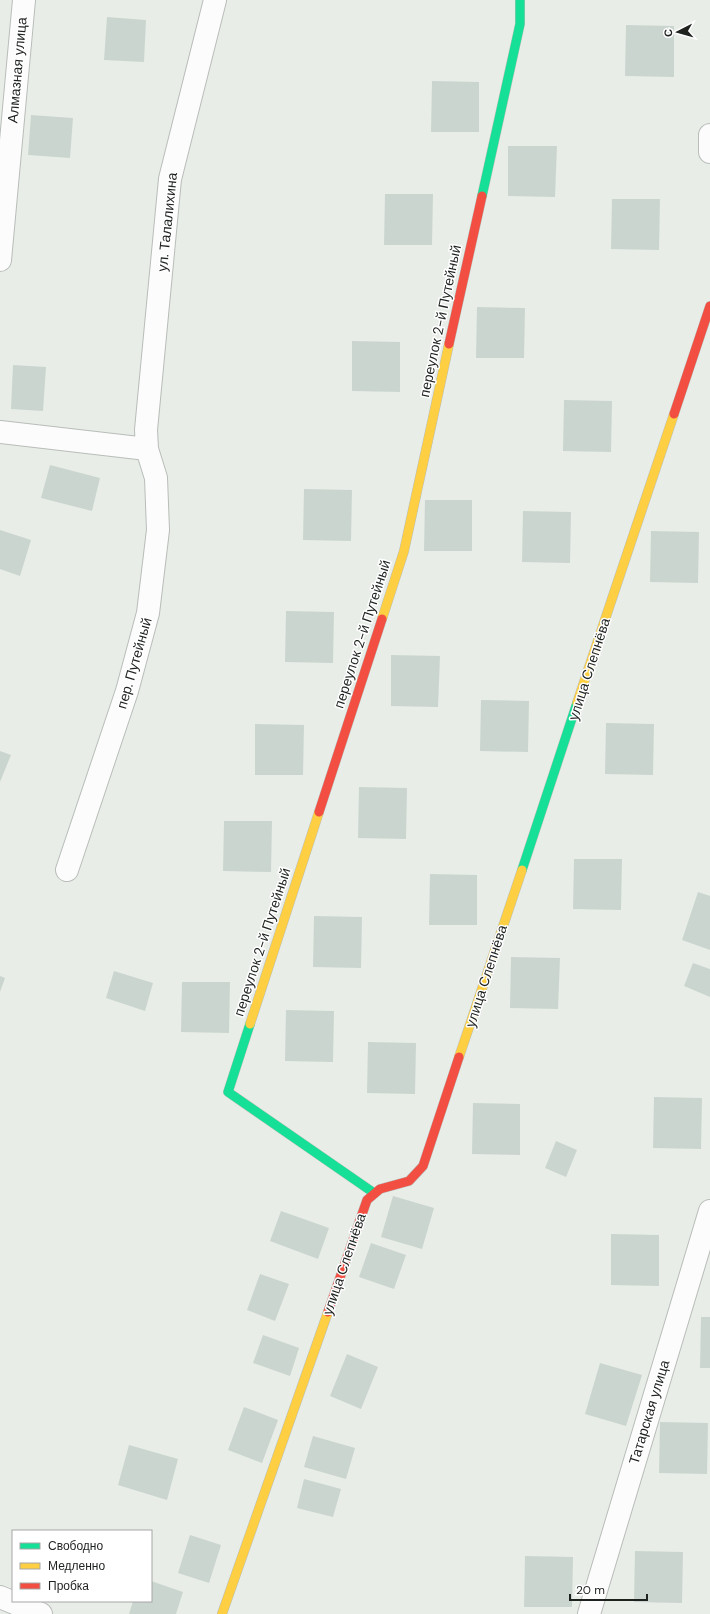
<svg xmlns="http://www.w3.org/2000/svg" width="710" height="1614" font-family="'DM Sans',sans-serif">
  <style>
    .building { fill: #cbd5cf }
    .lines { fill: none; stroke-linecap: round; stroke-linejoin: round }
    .street-casing { stroke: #b9bdb9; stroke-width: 24 }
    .fast-casing { stroke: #b9bdb9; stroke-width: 10 }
    .slow-casing { stroke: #b9bdb9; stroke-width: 10 }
    .jam-casing { stroke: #b9bdb9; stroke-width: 10 }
    .street { stroke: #fcfcfc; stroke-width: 22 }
    .fast { stroke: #16e098; stroke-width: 9 }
    .slow { stroke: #ffcf43; stroke-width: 9 }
    .jam { stroke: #f24e42; stroke-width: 9 }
    .labels { text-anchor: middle; stroke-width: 3; stroke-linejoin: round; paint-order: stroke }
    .street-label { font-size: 14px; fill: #1e221f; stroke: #fff }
  </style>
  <rect width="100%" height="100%" fill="#e8ede8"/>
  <path class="building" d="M107,17L146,20L144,62L104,60Z
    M626,25L674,26V77L625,76Z
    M432,81L479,82V132H431Z
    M31,115L73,118L70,158L28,155Z
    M508,146H557L555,197L508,196Z
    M385,194H433L432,245H384Z
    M612,199H660L659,250L611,249Z
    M477,307L525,308L524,358H476Z
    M352,341L400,342V392L352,391Z
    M13,365L46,367L43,411L11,409Z
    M564,400L612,401L611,452L563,451Z
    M50,465L100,478L92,511L41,498Z
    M304,489L352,490L351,541L303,540Z
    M425,500H472V551H424Z
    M523,511L571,512L570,563L522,562Z
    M0,530L31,540L20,576L0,569Z
    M651,531L699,532L698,583L650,582Z
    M286,611L334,612L333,663L285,662Z
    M391,655L440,656L438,707L391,706Z
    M481,700L529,701L528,752L480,751Z
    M606,723L654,724L653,775L605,774Z
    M255,724L304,725L303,775H255Z
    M0,751L11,755L0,782Z
    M359,787L407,788L406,839L358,838Z
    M224,821H272L271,872L223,871Z
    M574,859H622L621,910L573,909Z
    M430,874L477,875V925H429Z
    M698,892L710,896V950L682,940Z
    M314,916L362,917L361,968L313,967Z
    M511,957L560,958L558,1009L510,1008Z
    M693,963L710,969V997L684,986Z
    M114,971L153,983L145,1011L106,998Z
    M0,976L5,978L0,992Z
    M182,982H230L229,1033L181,1032Z
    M286,1010L334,1011L333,1062L285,1061Z
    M368,1042L416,1043L415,1094L367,1093Z
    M654,1097L702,1098L701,1149L653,1148Z
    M473,1103L520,1104V1155L472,1154Z
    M556,1141L577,1150L566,1177L545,1168Z
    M393,1196L434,1208L422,1249L381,1237Z
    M281,1211L329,1228L318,1259L270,1241Z
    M611,1234L659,1235V1286L611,1285Z
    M371,1243L406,1255L394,1289L359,1277Z
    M260,1274L289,1284L275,1321L247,1310Z
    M701,1317H710V1368H700Z
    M263,1335L299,1348L290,1376L253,1363Z
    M347,1354L378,1367L361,1409L330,1396Z
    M600,1363L642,1375L626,1426L585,1414Z
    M244,1407L278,1420L262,1463L228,1450Z
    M660,1422L708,1423L707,1474L659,1473Z
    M313,1436L355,1448L346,1479L304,1467Z
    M129,1445L178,1459L167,1500L118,1485Z
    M304,1479L341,1489L333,1517L297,1508Z
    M190,1535L221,1545L209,1583L178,1573Z
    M635,1551L683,1552L682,1603L634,1602Z
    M525,1556L573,1557L572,1607H524Z
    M151,1581L183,1592L176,1614H129L133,1601H151Z"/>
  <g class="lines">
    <g class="street-casing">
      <path id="street" d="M710,135V152
        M0,260L24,0
        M0,432L147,449
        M67,870L127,691L148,613L158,530L156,478L147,449L146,430L170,179L215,0
        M0,1597L41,1614
        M589,1614L710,1211"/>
    </g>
    <g class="fast-casing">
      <path id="fast" d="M482,196L520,24V0
        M522,870L577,703
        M250,1024L228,1092L374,1193"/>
    </g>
    <g class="slow-casing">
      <path id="slow" d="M382,619L404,551L449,344
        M577,703L674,414
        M250,1024L319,812
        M459,1057L522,870
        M222,1614L328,1312"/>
    </g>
    <g class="jam-casing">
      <path id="jam" d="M449,344L482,196
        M674,414L710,306
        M319,812L382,619
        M328,1312L367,1200L380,1189L409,1181L423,1166L459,1057"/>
    </g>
    <use href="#street" class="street"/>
    <use href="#fast" class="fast"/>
    <use href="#slow" class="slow"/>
    <use href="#jam" class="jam"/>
  </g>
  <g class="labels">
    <g class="street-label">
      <text transform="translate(17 70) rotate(-85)" y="5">Алмазная улица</text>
      <text transform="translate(167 222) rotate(-84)" y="5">ул. Талалихина</text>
      <text transform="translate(440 321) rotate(-78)" y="5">переулок 2-й Путейный</text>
      <text transform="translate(362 634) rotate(-72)" y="5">переулок 2-й Путейный</text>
      <text transform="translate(134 663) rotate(-74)" y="5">пер. Путейный</text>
      <text transform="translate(589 669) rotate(-72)" y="5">улица Слепнёва</text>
      <text transform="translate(262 942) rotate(-72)" y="5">переулок 2-й Путейный</text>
      <text transform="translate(486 976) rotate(-72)" y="5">улица Слепнёва</text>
      <text transform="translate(344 1264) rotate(-71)" y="5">улица Слепнёва</text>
      <text transform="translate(649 1412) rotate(-73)" y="5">Татарская улица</text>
    </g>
  </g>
  <rect x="12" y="1530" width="140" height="72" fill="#ffffff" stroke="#a5a7a5"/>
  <rect x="20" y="1543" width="20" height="6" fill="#16e098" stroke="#a5a7a5"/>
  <text x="48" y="1550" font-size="12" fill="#1e221f">Свободно</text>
  <rect x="20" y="1563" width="20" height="6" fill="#ffcf43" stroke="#a5a7a5"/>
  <text x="48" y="1570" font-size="12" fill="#1e221f">Медленно</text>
  <rect x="20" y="1583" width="20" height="6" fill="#f24e42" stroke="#a5a7a5"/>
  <text x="48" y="1590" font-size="12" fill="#1e221f">Пробка</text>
  <g transform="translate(678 32) rotate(264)" stroke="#ffffff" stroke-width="3" paint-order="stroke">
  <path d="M0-3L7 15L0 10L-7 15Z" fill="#1e221f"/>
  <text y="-6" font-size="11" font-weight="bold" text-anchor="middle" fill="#1e221f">С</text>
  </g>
  <path d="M570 1594v6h77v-6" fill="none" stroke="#1e221f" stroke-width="2"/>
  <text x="576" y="1594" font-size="12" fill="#1e221f" stroke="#ffffff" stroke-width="3" paint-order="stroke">20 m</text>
</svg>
